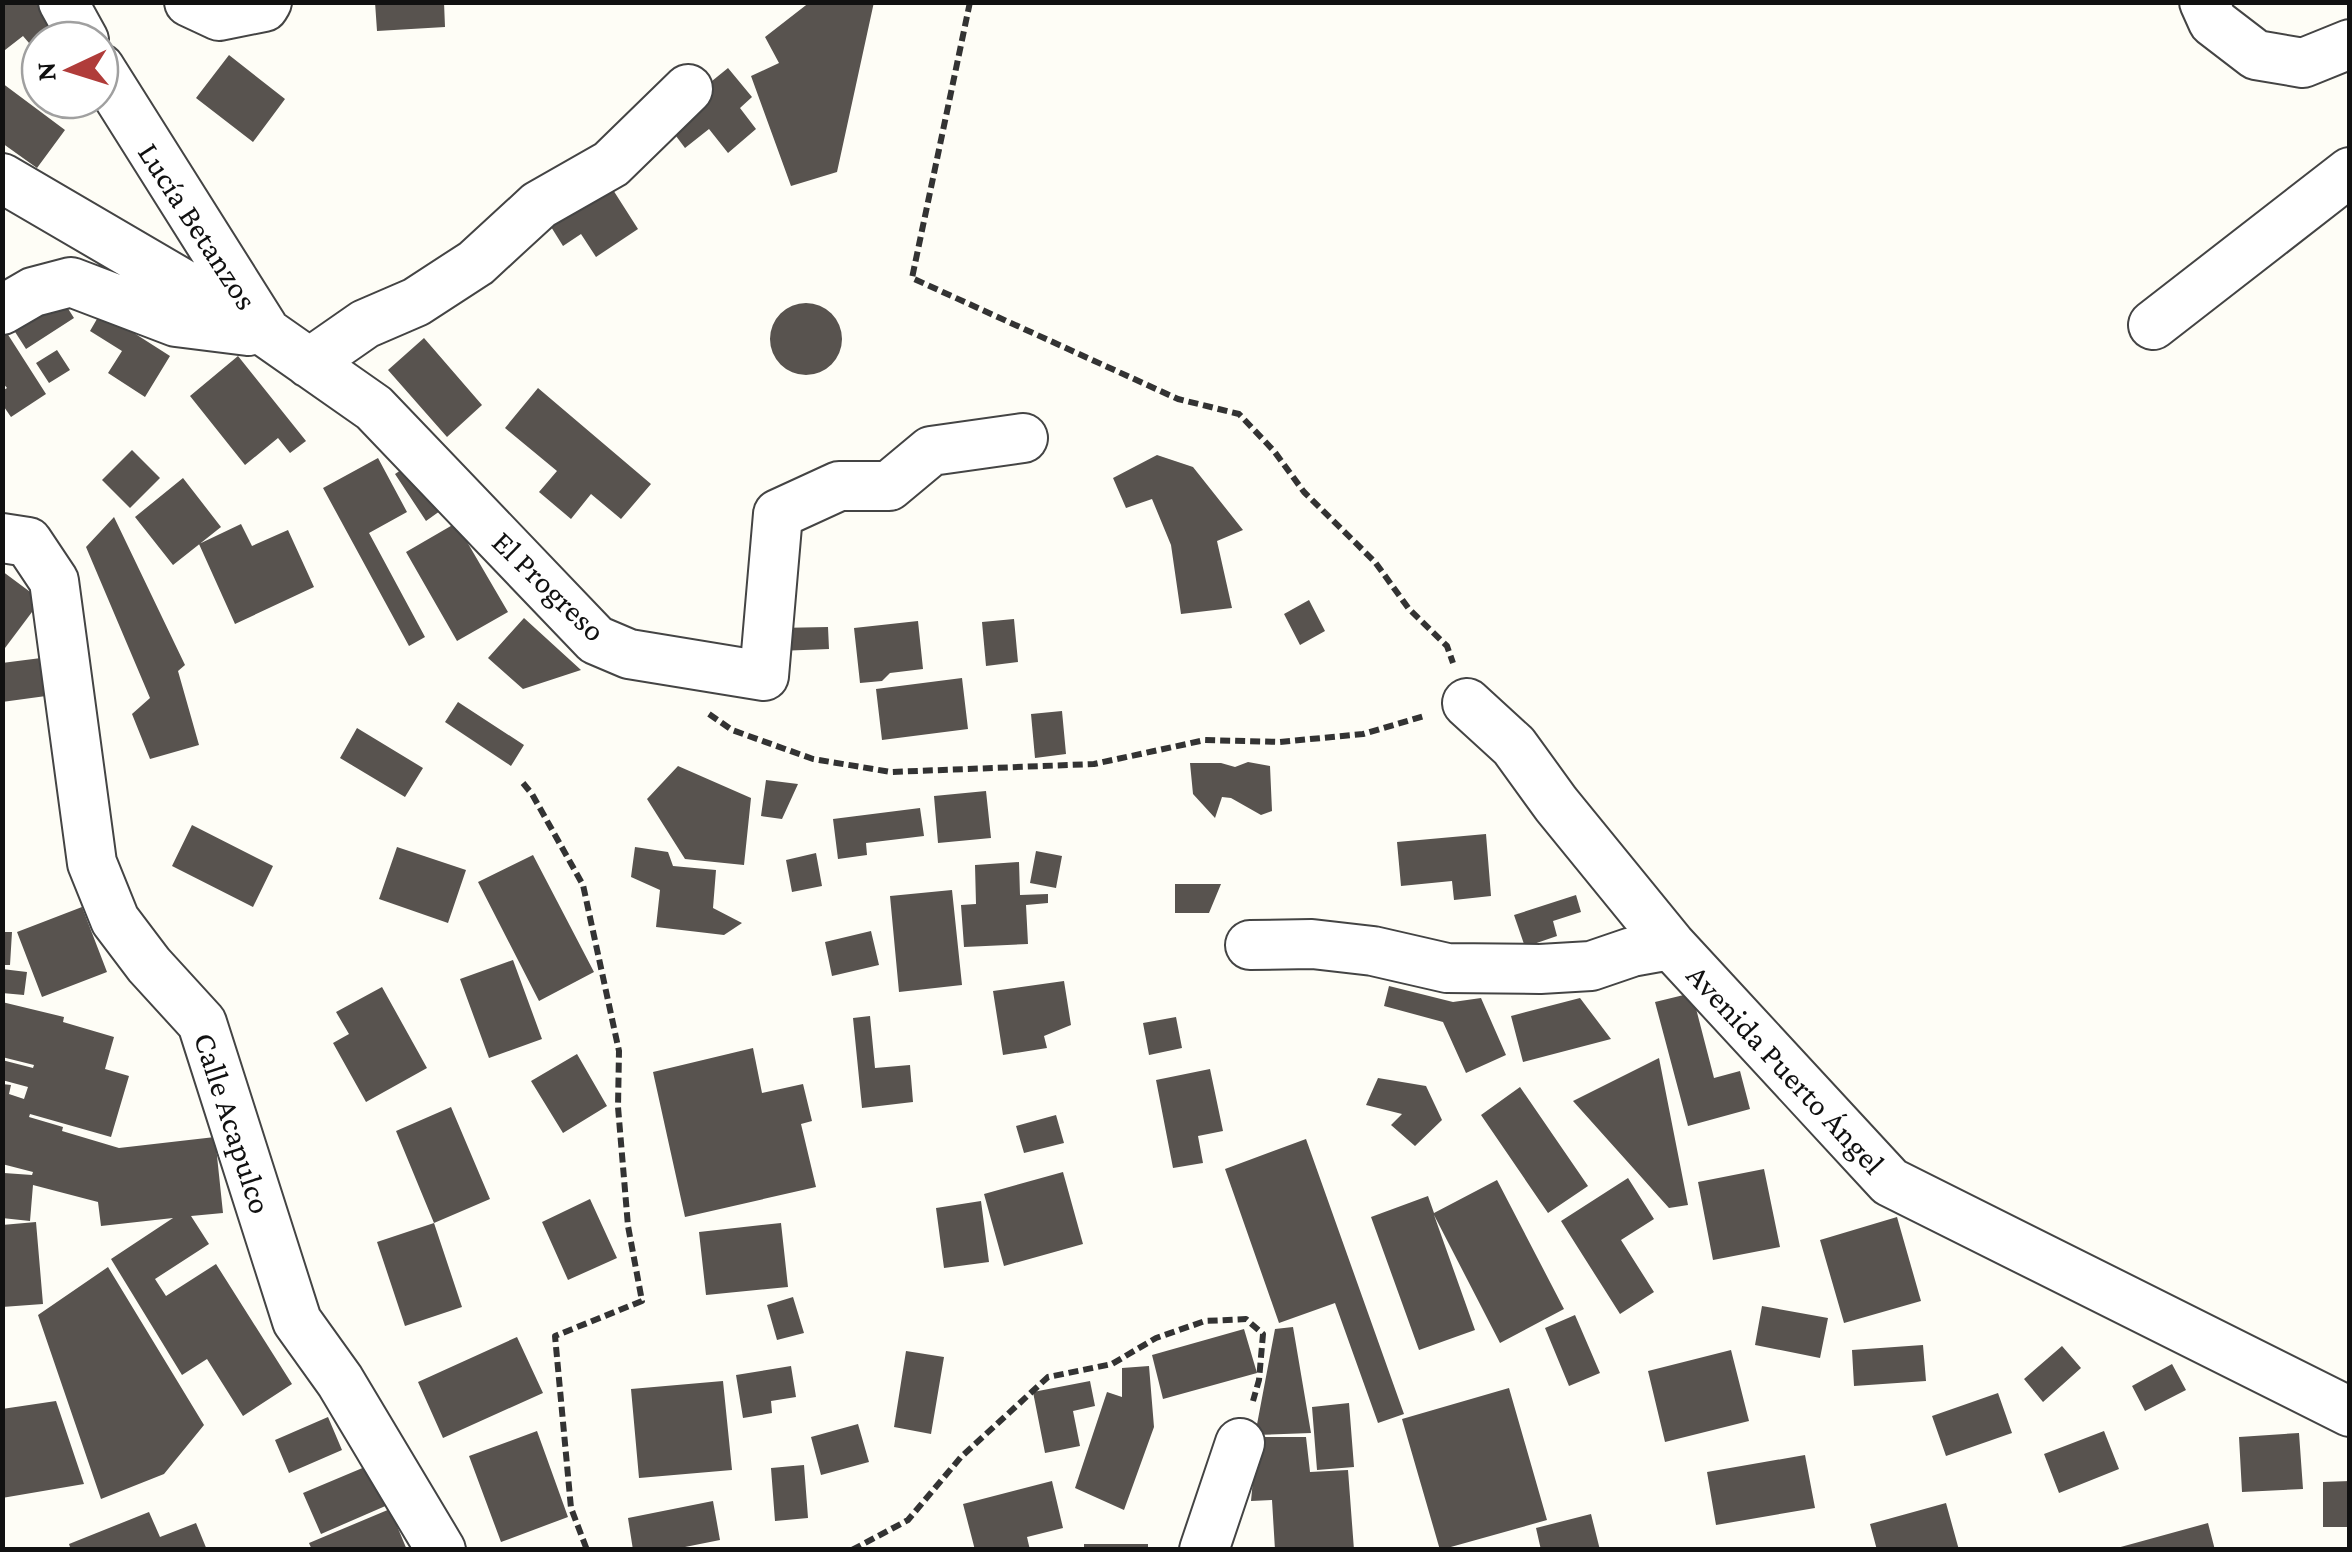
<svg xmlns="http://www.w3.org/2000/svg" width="2352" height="1552" font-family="'Crimson Pro',serif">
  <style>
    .building { fill: #58534f }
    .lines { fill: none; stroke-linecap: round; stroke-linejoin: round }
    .minor-casing { stroke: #444; stroke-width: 52 }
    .path { stroke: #333; stroke-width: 6; stroke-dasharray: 10 5; stroke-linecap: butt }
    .minor { stroke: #fff; stroke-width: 48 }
    .labels { text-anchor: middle; stroke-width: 10; stroke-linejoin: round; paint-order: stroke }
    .street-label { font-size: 32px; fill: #111; stroke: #fff }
  </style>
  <rect width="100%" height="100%" fill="#fefdf6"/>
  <path class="building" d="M2,2H47L65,24L46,40H40V45L35,50L23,36L5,50Z
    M375,2H444L445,27L377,31Z
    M810,2H874L837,172L791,186L751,76L779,63L765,37Z
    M229,55L285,99L253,142L196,98Z
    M728,68L752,97L740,108L756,129L728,153L709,129L685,148L664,120Z
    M2,83L65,130L37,168L2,143Z
    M608,182L638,229L596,257L581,234L563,246L548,222Z
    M58,293L74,318L26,349L10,324Z
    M770 339a36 36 0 1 1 72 0a36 36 0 1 1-72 0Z
    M101,312L170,356L145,397L108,373L122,351L90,331Z
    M5,330L46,394L11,417L2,404V391L7,388L2,382V331Z
    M424,338L482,405L447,437L388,370Z
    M57,350L70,370L49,383L36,363Z
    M238,356L306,441L290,453L278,438L245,465L190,396Z
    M538,388L651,484L621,519L591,494L571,519L539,492L557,471L505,428Z
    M132,450L160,478L130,508L102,480Z
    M1157,455L1193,467L1243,530L1217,541L1232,608L1181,614L1171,545L1152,499L1126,508L1113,478Z
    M378,458L407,512L369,533L425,637L409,646L323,488Z
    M416,460L447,506L426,521L395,474Z
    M183,478L221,527L173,565L135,517Z
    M114,517L185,665L178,671L199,745L150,759L132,714L150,698L86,547Z
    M456,523L508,612L457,641L406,552Z
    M241,524L252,546L288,530L314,587L235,624L199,544Z
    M2,571L41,600L2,652Z
    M1309,600L1325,631L1300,645L1284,614Z
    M524,618L581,670L523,689L488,658Z
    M1014,619L1018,662L986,666L982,622Z
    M918,621L923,669L890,673L882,681L860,683L854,628Z
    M828,627L829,649L778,651L777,628Z
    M41,658L46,696L2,702V663Z
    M962,678L968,729L882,740L876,689Z
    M458,702L524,745L511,766L445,722Z
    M1062,711L1066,754L1035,758L1031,714Z
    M357,728L423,768L405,797L340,758Z
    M1248,762L1270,766L1272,811L1261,815L1231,798L1222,797L1215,818L1193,794L1190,763H1221L1235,767Z
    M678,766L751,798L744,865L685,859L647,799Z
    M766,780L798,784L782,819L761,816Z
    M986,791L991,838L938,843L934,796Z
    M920,808L924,836L866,843L867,855L838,859L833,819Z
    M192,825L273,866L253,907L172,866Z
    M1486,834L1491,896L1454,900L1452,881L1401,886L1397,842Z
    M397,847L466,870L448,923L379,899Z
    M635,847L668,852L673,866L716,870L713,908L742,923L724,935L656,927L660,890L631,877Z
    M1036,851L1062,856L1056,888L1030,883Z
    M816,853L822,886L792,892L786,860Z
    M533,855L594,972L539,1001L478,882Z
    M1019,862L1020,895L1048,894V903L1026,905L1028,944L964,947L961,905L976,904L975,865Z
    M1175,884H1221L1209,913H1175Z
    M952,890L962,985L899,992L890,896Z
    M1576,895L1581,912L1553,921L1557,936L1525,947L1514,915Z
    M82,907L107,972L42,997L17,932Z
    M871,931L879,965L832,976L825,942Z
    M2,932H12L10,965H2Z
    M513,960L542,1039L489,1058L460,979Z
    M2,969L27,972L24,995L2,993Z
    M1064,981L1071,1025L1044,1036L1047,1048L1003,1055L993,991Z
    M1389,986L1453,1002L1481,998L1506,1055L1466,1073L1443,1022L1384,1006Z
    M382,987L427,1068L366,1102L333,1043L349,1034L336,1012Z
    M1692,993L1714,1078L1740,1071L1750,1109L1688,1126L1655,1002Z
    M1580,998L1611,1039L1523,1062L1511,1016Z
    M2,1002L64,1017L63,1022L114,1037L105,1069L129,1076L111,1137L30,1114L29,1117L63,1127L62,1131L119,1148L215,1137L223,1213L191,1216L209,1244L155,1279L166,1296L216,1264L292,1384L243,1416L207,1359L182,1375L111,1259L173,1218L101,1226L98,1202L33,1185L30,1221L2,1218L4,1173L32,1175L33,1172L2,1164V1084L11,1085L9,1094L24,1099L28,1087L2,1080V1060L33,1068L34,1065L2,1057Z
    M870,1016L875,1068L910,1065L913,1102L862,1108L853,1018Z
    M1176,1017L1182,1048L1149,1055L1143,1023Z
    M753,1048L762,1093L803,1084L812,1121L801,1124L816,1187L685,1217L653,1072Z
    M577,1054L607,1106L563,1133L531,1081Z
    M1659,1058L1688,1205L1669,1208L1573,1101Z
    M1210,1069L1223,1131L1198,1136L1203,1163L1173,1168L1156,1080Z
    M1378,1078L1426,1086L1442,1120L1415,1146L1391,1125L1402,1114L1366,1105Z
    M1520,1087L1588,1186L1548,1213L1481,1115Z
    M451,1107L490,1199L434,1223L396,1131Z
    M1056,1115L1064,1143L1024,1153L1016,1126Z
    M1306,1139L1404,1414L1378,1423L1335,1303L1279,1323L1225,1169Z
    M1764,1169L1780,1247L1713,1260L1698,1182Z
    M1063,1172L1083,1244L1004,1266L984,1194Z
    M1628,1178L1654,1219L1621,1240L1654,1292L1620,1314L1561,1221Z
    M1497,1180L1564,1309L1500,1343L1434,1215L1475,1330L1419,1350L1371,1217L1428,1196L1434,1213Z
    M590,1199L617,1258L568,1280L542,1222Z
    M981,1201L989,1262L944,1268L936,1208Z
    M1897,1217L1921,1301L1844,1323L1820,1240Z
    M36,1222L43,1304L2,1307V1225Z
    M434,1223L462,1307L405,1326L377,1242Z
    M781,1223L788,1287L706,1295L699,1232Z
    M108,1267L204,1425L164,1474L101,1499L38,1315Z
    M793,1297L804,1333L777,1340L767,1305Z
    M1762,1306L1828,1318L1820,1358L1755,1345Z
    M1575,1315L1600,1373L1569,1386L1545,1328Z
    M1293,1327L1311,1433L1255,1435L1275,1329Z
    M1244,1329L1257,1373L1163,1399L1152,1355Z
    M517,1337L543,1393L443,1438L418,1382Z
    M1923,1345L1926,1381L1854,1386L1852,1350Z
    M2062,1346L2081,1368L2043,1402L2024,1379Z
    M1731,1350L1749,1421L1665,1442L1648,1371Z
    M906,1351L944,1357L931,1434L894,1427Z
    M2172,1364L2186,1390L2145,1411L2132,1386Z
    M791,1366L796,1397L771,1401L772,1413L743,1418L736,1375Z
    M1149,1366L1154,1427L1124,1510L1075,1488L1107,1392L1122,1397V1368Z
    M723,1381L732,1470L639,1478L631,1389Z
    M1090,1381L1095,1406L1073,1411L1080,1446L1045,1453L1033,1392Z
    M1509,1388L1547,1520L1440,1550L1402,1419Z
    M1998,1393L2012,1433L1946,1456L1932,1416Z
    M56,1401L84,1484L2,1498V1409Z
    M1349,1403L1354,1467L1317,1470L1312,1407Z
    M328,1417L342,1450L289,1473L275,1440Z
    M858,1424L869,1462L821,1475L811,1437Z
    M537,1431L568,1517L501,1542L469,1456Z
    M2104,1431L2119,1469L2059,1493L2044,1454Z
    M2299,1433L2303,1489L2242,1492L2239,1437Z
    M1257,1437H1306L1310,1472L1348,1470L1354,1550H1275L1272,1500L1251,1501Z
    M1805,1455L1815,1508L1716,1525L1707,1472Z
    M372,1464L390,1504L321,1534L303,1493Z
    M804,1465L808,1518L775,1521L771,1468Z
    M1052,1481L1063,1528L1027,1537L1030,1550H975L963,1504Z
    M2350,1481V1527H2323V1482Z
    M713,1501L720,1540L670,1550H633L628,1518Z
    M1946,1503L1959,1550H1877L1870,1524Z
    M390,1509L407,1550H312L309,1543Z
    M149,1512L160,1537L196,1523L207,1550H71L69,1544Z
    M1591,1514L1600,1550H1541L1536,1528Z
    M2208,1523L2215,1550H2117V1548Z
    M1084,1544H1148V1550H1084Z"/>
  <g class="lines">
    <g class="minor-casing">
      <path id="minor" d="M63,2L84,40
        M189,2L219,16L264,7L267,2
        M2204,2L2213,22L2256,55L2303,63L2350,44
        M100,68L263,327
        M2,178L267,333L374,408L596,640L629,654L764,676L778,514L839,486H889L931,451L1023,438
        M2,310L33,292L71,282L176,322L248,331
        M2153,325L2350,172
        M309,363L365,324L416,302L476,263L539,205L611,164L688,89
        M2,538L28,542L54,581L92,863L115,920L149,965L202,1023L297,1321L340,1381L441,1550
        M1467,703L1514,746L1556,804L1671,945L1890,1182L2350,1412
        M1250,945L1312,944L1373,951L1447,968L1540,969L1591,966L1632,952L1671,945
        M1204,1550L1240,1443"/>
    </g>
    <path class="path" d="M970,2L912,278L1178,399L1239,414L1274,451L1304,492L1375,562L1409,609L1447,646L1453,663
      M709,714L732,730L813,759L891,772L1094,764L1205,740L1280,742L1363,734L1424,716
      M523,783L532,794L583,885L619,1051L618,1107L628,1226L642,1301L555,1336L571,1508L587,1550
      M852,1550L908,1520L961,1457L1048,1377L1112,1364L1156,1338L1205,1321L1246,1319L1263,1334L1259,1380L1253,1401"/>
    <use href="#minor" class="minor"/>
  </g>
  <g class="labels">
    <g class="street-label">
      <text transform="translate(198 226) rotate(57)" y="11">Lucía Betanzos</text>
      <text transform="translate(549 586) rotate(44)" y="11">El Progreso</text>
      <text transform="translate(1786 1069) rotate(47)" y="11">Avenida Puerto Ángel</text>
      <text transform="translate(233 1123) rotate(72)" y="11">Calle Acapulco</text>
    </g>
  </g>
  <rect width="2352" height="1552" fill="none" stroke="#111111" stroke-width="10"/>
  <g transform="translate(70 70) rotate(266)"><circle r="48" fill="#ffffff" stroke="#a0a0a0" stroke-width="2.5"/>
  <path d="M0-8L18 38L0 25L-18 38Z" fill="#b03c3a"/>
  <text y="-15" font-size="28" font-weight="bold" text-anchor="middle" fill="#111111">N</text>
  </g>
</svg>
